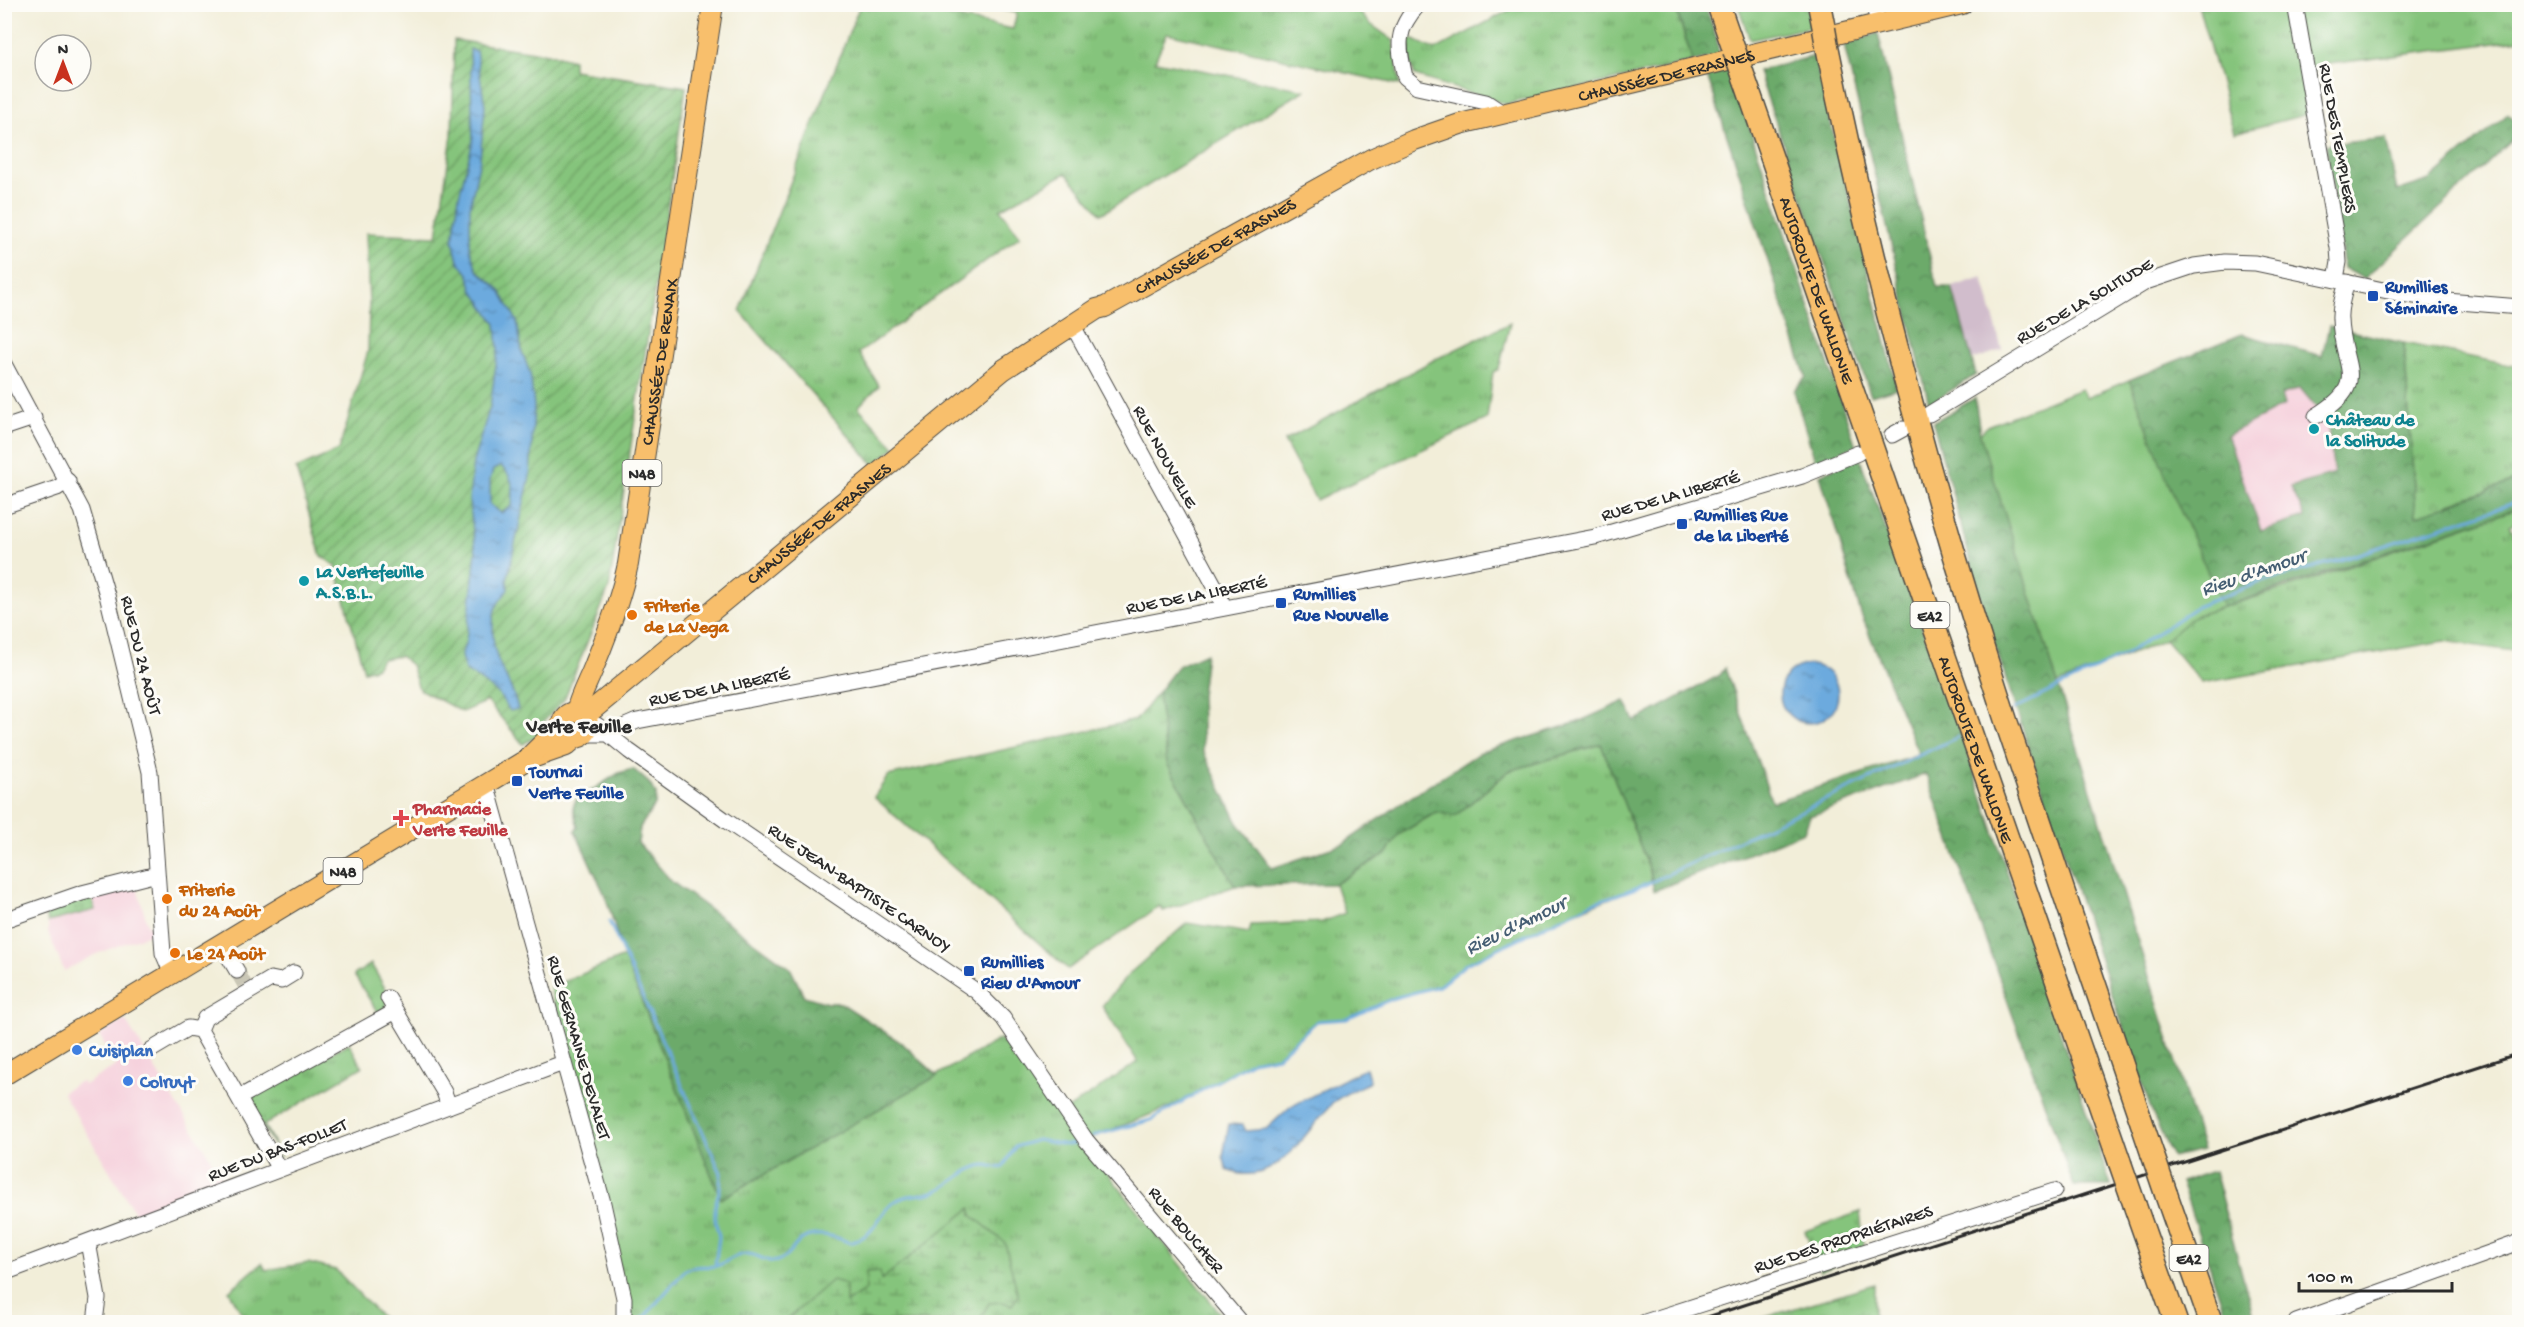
<svg xmlns="http://www.w3.org/2000/svg" width="2524" height="1327" font-family="'Gochi Hand',sans-serif">
  <style>
    .built { fill: #f5cfdb }
    .industrial { fill: #d1bdcc }
    .grass { fill: url(#grass-tufts); stroke: #587853; stroke-width: 1.5 }
    .forest { fill: url(#forest-crowns); stroke: #4c6a4b; stroke-width: 1.5; fill-rule: evenodd }
    .wetland { fill: url(#wetland-marsh); stroke: #587853; stroke-width: 1.5 }
    .park { fill: #85c47b; stroke: #587853; stroke-width: 1.5 }
    .garden { fill: url(#garden-furrows); stroke: #587853; stroke-width: 1.5 }
    .water { fill: url(#water-ripples); stroke: #4c6a84; stroke-width: 1.5; fill-rule: evenodd }
    .lines { fill: none; stroke-linecap: round; stroke-linejoin: round }
    .stream { stroke: #6caade; stroke-width: 3 }
    .minor-tunnel { stroke: #cac7b6; stroke-width: 15; stroke-dasharray: 15 8; stroke-linecap: butt }
    .minor-casing { stroke: #494845; stroke-width: 17 }
    .major-casing { stroke: #494845; stroke-width: 22 }
    .highway-casing { stroke: #494845; stroke-width: 25 }
    .minor { stroke: #fff; stroke-width: 15 }
    .major { stroke: #f8bf6c; stroke-width: 20 }
    .highway { stroke: #f8bf6c; stroke-width: 22 }
    .rail { stroke: #2b2b2b; stroke-width: 3 }
    .highway-bridge-casing { stroke: #494845; stroke-width: 25; stroke-linecap: butt }
    .highway-bridge { stroke: #f8bf6c; stroke-width: 22 }
    .transit-dot { fill: #1a4fb4; stroke: #fdfcf7; stroke-width: 2 }
    .culture-dot { fill: #0f9aa8; stroke: #fdfcf7; stroke-width: 2 }
    .food-dot { fill: #e8710a; stroke: #fdfcf7; stroke-width: 2 }
    .health-dot { fill: #e0444e; stroke: #fdfcf7; stroke-width: 2 }
    .shop-dot { fill: #3f7fe0; stroke: #fdfcf7; stroke-width: 2 }
    .labels { text-anchor: middle; stroke-width: 6; stroke-linejoin: round; paint-order: stroke }
    .shield { fill: #fdfcf7; stroke: #6a6a68; stroke-width: 1.5 }
    .shield-label { font-size: 16px; font-weight: bold; fill: #2b2b2b }
    .street-label { font-size: 18px; fill: #2b2b2b; stroke: #fdfcf7 }
    .transit-label { font-size: 18px; font-weight: bold; fill: #164399; stroke: #fdfcf7; text-anchor: start }
    .culture-label { font-size: 18px; font-weight: bold; fill: #0d838f; stroke: #fdfcf7; text-anchor: start }
    .food-label { font-size: 18px; font-weight: bold; fill: #c56008; stroke: #fdfcf7; text-anchor: start }
    .health-label { font-size: 18px; font-weight: bold; fill: #be3a42; stroke: #fdfcf7; text-anchor: start }
    .shop-label { font-size: 18px; font-weight: bold; fill: #366cbe; stroke: #fdfcf7; text-anchor: start }
    .water-label { font-size: 20px; font-style: italic; fill: #455e73; stroke: #fdfcf7 }
    .neighbourhood-label { font-size: 20px; font-weight: bold; fill: #2b2b2b; stroke: #fdfcf7 }
  </style>
  <defs>
    <pattern id="grass-tufts" width="24" height="20" patternUnits="userSpaceOnUse" patternTransform="scale(1.5)"><rect width="24" height="20" fill="#85c47b"/><path d="M3 7l-1-3M5 7V3M7 7l1-3M15 17l-1-3M17 17v-4M19 17l1-3" fill="none" stroke="#6d9f65"/></pattern>
    <pattern id="forest-crowns" width="20" height="18" patternUnits="userSpaceOnUse" patternTransform="scale(1.5)"><rect width="20" height="18" fill="#6caa6b"/><path d="M2 6a3 3 0 1 1 6 0M12 15a3 3 0 1 1 6 0" fill="none" stroke="#598b58"/></pattern>
    <pattern id="wetland-marsh" width="20" height="14" patternUnits="userSpaceOnUse" patternTransform="scale(1.5)"><rect width="20" height="14" fill="#85c47b"/><path d="M1 5h8M5 5V1M11 12h8M15 12V8" fill="none" stroke="#6d9f65"/></pattern>
    <pattern id="garden-furrows" width="10" height="10" patternUnits="userSpaceOnUse" patternTransform="scale(1.5)"><rect width="10" height="10" fill="#85c47b"/><path d="M-1 1l2-2M0 10L10 0M9 11l2-2" fill="none" stroke="#6d9f65"/></pattern>
    <pattern id="water-ripples" width="26" height="14" patternUnits="userSpaceOnUse" patternTransform="scale(1.5)"><rect width="26" height="14" fill="#6caade"/><path d="M2 4q2-2 4 0t4 0M15 11q2-2 4 0t4 0" fill="none" stroke="#598bb4"/></pattern>
  </defs>
  <rect width="100%" height="100%" fill="#fdfcf7"/>
  <filter id="ink" filterUnits="userSpaceOnUse"><feTurbulence type="fractalNoise" baseFrequency=".0167" numOctaves="2"/><feDisplacementMap in="SourceGraphic" scale="12" xChannelSelector="R" yChannelSelector="G"/><feConvolveMatrix kernelMatrix="1 2 1 2 8 2 1 2 1" color-interpolation-filters="sRGB"/></filter>
  <filter id="wash" filterUnits="userSpaceOnUse"><feTurbulence type="fractalNoise" baseFrequency=".008" numOctaves="4" result="noise"/><feDisplacementMap in="SourceGraphic" scale="24" xChannelSelector="R" yChannelSelector="G"/><feGaussianBlur stdDeviation="1.35" result="paint"/><feColorMatrix in="noise" values="0 0 0 0 0 0 0 0 0 0 0 0 0 0 0 0 0 1.4 0 .05"/><feComposite in="paint" operator="in"/></filter>
  <g filter="url(#wash)">
    <rect width="100%" height="100%" fill="#f2eed9"/>
    <path class="built" d="M2300,388L2327,420L2334,474L2291,487L2305,517L2261,531L2227,435L2284,405L2280,395Z
      M136,884L148,926L152,927V933L96,954L64,971L48,932V920L45,911Z
      M125,1020L224,1180L197,1193L136,1215L62,1092L81,1081L84,1085L117,1065L99,1035Z"/>
    <path class="industrial" d="M1983,277L2002,350L1972,360L1952,287Z"/>
    <path class="grass" d="M1674,4L1693,62L1506,104L1415,76L1409,58L1410,38L1435,50L1519,5Z
      M860,5H895L1013,29L1017,13L979,5H1353L1369,23L1394,41L1400,85L1167,33L1155,61L1305,90L1101,214L1066,173L1000,209L1020,236L859,353L879,386L858,407L895,447L874,465L740,311Z
      M1738,5H1807L1811,27L1750,40Z
      M2198,5H2519V40L2313,66L2320,111L2234,133Z
      M1510,323L1499,369L1493,372L1487,419L1316,500L1284,441L1432,361Z
      M2404,343L2519,367V497L2511,482L2416,517Z
      M2519,508V520L2510,525L2519,544V652L2444,641L2202,683L2165,640L2194,616L2286,588Z
      M1158,692L1167,763L1235,886L1163,911L1160,906L1068,969L874,797L888,776L1136,720Z
      M1601,744L1650,871L1651,882L1570,914L1466,964L1439,986L1390,999L1347,1019L1317,1021L1278,1056L1252,1061L1177,1104L1086,1140L1068,1109L1138,1062L1102,1006L1130,973L1187,923L1249,933L1251,925L1322,922L1345,913L1335,884L1387,853L1398,835L1437,812L1455,816L1509,771Z
      M633,769L649,783L656,794L655,805L640,827L638,843L672,882L790,968L804,996L827,1003H841L903,1044L937,1075L1000,1039L1227,1322H627L550,987L624,957L606,897L575,831L578,827L573,807L576,800L619,773Z
      M91,895L95,910L48,922L45,911Z
      M371,964L389,995L386,1007L378,1013L354,975Z
      M349,1043L362,1067L264,1125L281,1157L250,1106L254,1095Z
      M1860,1212L1865,1251L1820,1272L1805,1231Z
      M262,1263L266,1270L308,1263L336,1270L386,1322H247L229,1291Z
      M1874,1284V1322H1750Z"/>
    <path class="forest" d="M1675,5H1705L1717,39L1719,56L1693,62Z
      M1878,33L1937,287H1952L1976,375L1929,404L1844,45Z
      M1814,56L1897,388L1871,396L1758,71Z
      M1727,60L1856,446L1815,461L1794,391L1806,377L1704,66Z
      M2508,114L2519,123V134L2364,279L2344,268L2326,145L2386,138L2397,191L2430,180Z
      M2329,326L2404,343L2416,516L2512,482L2519,497V508L2223,607L2169,485L2129,380L2242,334L2322,356ZM2300,388L2327,420L2334,474L2291,487L2305,517L2261,531L2227,435L2284,405L2281,395Z
      M1975,398L1980,434L2203,1150L2172,1157L2153,1115L2063,851L1986,618L1933,422Z
      M1859,456L1965,744L2111,1186H2074L1926,774L1810,816L1804,832L1654,891L1650,871L1601,744L1509,771L1455,816L1436,812L1398,835L1387,853L1335,884L1235,886L1167,763L1158,692L1178,666L1206,653L1201,696L1203,751L1238,823L1272,868L1343,844L1400,804L1481,752L1578,722L1625,701L1635,721L1720,675L1725,668L1772,802L1919,755L1861,614L1820,475Z
      M633,769L649,783L656,794L655,805L640,827L638,843L672,882L790,968L804,996L827,1003H841L903,1044L937,1076L721,1199L624,957L606,897L575,831L578,827L573,807L576,800L619,773Z
      M2214,1171L2255,1322H2228L2181,1182Z"/>
    <path class="wetland" d="M971,1208L972,1215L1005,1243L1018,1295L1012,1305L1003,1302L989,1303L978,1322H784L832,1280L846,1284V1303L866,1290V1272L880,1271L881,1280Z"/>
    <path class="park" d="M2129,380L2169,485L2223,607L2194,616L2165,640L2058,684L1980,434L1987,426L2081,389L2086,398Z"/>
    <path class="garden" d="M454,40L555,55L573,60V70L686,87L609,588L564,700L544,721L543,733L523,744L487,701L462,712L419,689L411,665L400,656L382,659L375,668L364,671L336,566L321,556L296,469L339,450L368,351L369,303L366,233L437,236L452,135Z"/>
    <path class="water" d="M470,49L476,51L485,106L480,159L470,207V249L477,270L499,289L517,321L522,352L530,373L534,406L530,476L507,580L508,589C505,595 500,600 497,605C493,611 493,621 493,628C492,666 511,676 518,709L510,711L498,693L465,670L461,656L466,641L476,552L469,501L473,462L490,407L498,350L496,324L472,289L469,275L458,261L453,241L459,196L473,141ZM501,466C514,478 514,490 512,506L501,513L490,504V480L493,470Z
      M1780 694a29 29 0 1 1 58 0a29 29 0 1 1-58 0Z
      M1366,1068L1370,1082C1358,1088 1344,1093 1334,1102C1303,1132 1277,1191 1227,1170L1223,1156L1229,1124L1243,1125L1246,1131L1266,1129L1290,1107Z"/>
    <g class="lines">
      <path class="stream" d="M2014,709L2126,654L2196,607L2260,582L2340,560L2520,501
        M609,921L721,1173L720,1188L715,1206V1219L719,1237L715,1266
        M1093,1136L1151,1120L1252,1061L1278,1056L1317,1021L1347,1019L1394,998L1439,986L1466,964L1590,904L1647,884L1958,737
        M640,1322L685,1270C696,1264 705,1268 716,1266C726,1263 735,1254 746,1254C757,1253 767,1264 777,1261C789,1258 792,1247 801,1240C816,1230 835,1236 850,1243C879,1233 873,1220 893,1203C906,1192 922,1197 936,1191C952,1184 967,1167 985,1165C992,1165 997,1169 1003,1167L1015,1147L1037,1140L1067,1145L1079,1143"/>
    </g>
  </g>
  <g filter="url(#ink)">
    <g class="lines">
      <path class="minor-tunnel" d="M237,971L246,987"/>
      <g class="minor-casing">
        <path id="minor" d="M1419,4C1395,30 1398,45 1405,77L1417,87L1486,102L1504,114
          M1873,4L1879,24
          M2295,4L2338,248L2339,262L2336,279
          M1072,324L1218,592L1224,608
          M4,364L82,510L107,595L150,772L163,953L172,974
          M1929,414L2146,282L2194,266L2225,262L2255,263L2402,294L2447,301L2520,307
          M2316,416C2372,382 2341,368 2340,319C2339,307 2344,293 2347,282
          M4,428L34,418
          M1892,435L1903,429
          M4,506L57,488L68,481
          M588,722L597,725L629,751L725,820L976,991L1003,1018L1086,1140L1240,1322
          M586,734H607L637,721L1595,537L1802,476L1858,453
          M484,785L489,794L602,1199L624,1298V1322
          M4,920L82,893L157,874
          M221,944L237,971
          M388,998L444,1092L449,1106
          M200,1030L279,1169
          M151,1050L188,1028L200,1030L205,1018L271,979L281,981L294,973
          M240,1097L396,1011
          M88,1242L98,1298L95,1322
          M4,1273L563,1063
          M1645,1322L2054,1191
          M2296,1322L2520,1242"/>
      </g>
      <g class="major-casing">
        <g id="major">
          <circle cx="575" cy="725" r="13"/>
          <path id="s1" d="M576,712C580,695 589,680 595,664C608,632 621,598 628,564L713,4"/>
          <path id="s2" d="M585,716L1003,370L1097,309L1105,307L1371,159L1414,140L1460,124L1962,4"/>
          <path d="M529,759L566,746L574,739"/>
          <path d="M4,1075L526,760L562,725"/>
        </g>
      </g>
      <g class="highway-casing">
        <g id="highway">
          <path d="M1718,4L1734,50"/>
          <path d="M1819,4L1824,29"/>
          <path d="M1827,46C1873,275 1935,502 2007,724C2054,867 2104,1010 2152,1153"/>
          <path id="s3" d="M1740,66L2120,1163"/>
          <path d="M2166,1194L2211,1322"/>
          <path d="M2135,1206L2176,1322"/>
        </g>
      </g>
      <use href="#minor" class="minor"/>
      <use href="#major" class="major"/>
      <use href="#highway" class="highway"/>
      <path class="rail" d="M1692,1322L2520,1053"/>
      <g class="highway-bridge-casing">
        <path id="highway-bridge" d="M1824,29L1827,46
          M1734,50L1740,66
          M2152,1153L2166,1194
          M2120,1163L2135,1206"/>
      </g>
      <use href="#highway-bridge" class="highway-bridge"/>
    </g>
  </g>
  <g class="transit-dot">
    <rect x="2367" y="290" width="12" height="12" rx="3"/>
    <rect x="1676" y="518" width="12" height="12" rx="3"/>
    <rect x="1275" y="597" width="12" height="12" rx="3"/>
    <rect x="511" y="775" width="12" height="12" rx="3"/>
    <rect x="963" y="965" width="12" height="12" rx="3"/>
  </g>
  <g class="culture-dot">
    <circle cx="2314" cy="429" r="6"/>
    <circle cx="304" cy="581" r="6"/>
  </g>
  <g class="food-dot">
    <circle cx="632" cy="615" r="6"/>
    <circle cx="167" cy="899" r="6"/>
    <circle cx="175" cy="953" r="6"/>
  </g>
  <path class="health-dot" d="M398 809h6v6h6v6h-6v6h-6v-6h-6v-6h6z"/>
  <g class="shop-dot">
    <circle cx="77" cy="1050" r="6"/>
    <circle cx="128" cy="1081" r="6"/>
  </g>
  <g class="labels">
    <g class="shield">
      <rect x="622.5" y="460" width="39" height="26" rx="4.5"/>
      <rect x="1910.5" y="602" width="39" height="26" rx="4.5"/>
      <rect x="323.5" y="858" width="39" height="26" rx="4.5"/>
      <rect x="2169.5" y="1245" width="39" height="26" rx="4.5"/>
    </g>
    <g class="shield-label">
      <text x="642" y="479">N48</text>
      <text x="1930" y="621">E42</text>
      <text x="343" y="877">N48</text>
      <text x="2189" y="1264">E42</text>
    </g>
    <g class="street-label">
      <text dy="6" stroke="none"><textPath href="#s2" startOffset="1275">CHAUSSÉE DE FRASNES</textPath></text>
      <text transform="translate(2339 138) rotate(80)" y="6">RUE DES TEMPLIERS</text>
      <text dy="6" stroke="none"><textPath href="#s2" startOffset="789">CHAUSSÉE DE FRASNES</textPath></text>
      <text dy="6" stroke="none"><textPath href="#s3" startOffset="237">AUTOROUTE DE WALLONIE</textPath></text>
      <text transform="translate(2084 300) rotate(-30)" y="6">RUE DE LA SOLITUDE</text>
      <text dy="6" stroke="none"><textPath href="#s1" startOffset="362">CHAUSSÉE DE RENAIX</textPath></text>
      <text transform="translate(1166 456) rotate(61)" y="6">RUE NOUVELLE</text>
      <text transform="translate(1670 495) rotate(-16)" y="6">RUE DE LA LIBERTÉ</text>
      <text dy="6" stroke="none"><textPath href="#s2" startOffset="303">CHAUSSÉE DE FRASNES</textPath></text>
      <text transform="translate(1196 594) rotate(-11)" y="6">RUE DE LA LIBERTÉ</text>
      <text transform="translate(142 655) rotate(76)" y="6">RUE DU 24 AOÛT</text>
      <text transform="translate(719 686) rotate(-11)" y="6">RUE DE LA LIBERTÉ</text>
      <text dy="6" stroke="none"><textPath href="#s3" startOffset="723">AUTOROUTE DE WALLONIE</textPath></text>
      <text transform="translate(860 887) rotate(34)" y="6">RUE JEAN-BAPTISTE CARNOY</text>
      <text transform="translate(580 1047) rotate(74)" y="6">RUE GERMAINE DEVALET</text>
      <text transform="translate(277 1149) rotate(-21)" y="6">RUE DU BAS-FOLLET</text>
      <text transform="translate(1187 1229) rotate(50)" y="6">RUE BOUCHER</text>
      <text transform="translate(1843 1238) rotate(-18)" y="6">RUE DES PROPRIÉTAIRES</text>
    </g>
    <g class="transit-label">
      <text x="2385" y="292">Rumillies<tspan x="2385" dy="21">Séminaire</tspan></text>
      <text x="1694" y="520">Rumillies Rue<tspan x="1694" dy="21">de la Liberté</tspan></text>
      <text x="1293" y="599">Rumillies<tspan x="1293" dy="21">Rue Nouvelle</tspan></text>
      <text x="529" y="777">Tournai<tspan x="529" dy="21">Verte Feuille</tspan></text>
      <text x="981" y="967">Rumillies<tspan x="981" dy="21">Rieu d'Amour</tspan></text>
    </g>
    <g class="culture-label">
      <text x="2326" y="425">Château de<tspan x="2326" dy="21">la Solitude</tspan></text>
      <text x="316" y="577">La Vertefeuille<tspan x="316" dy="21">A.S.B.L.</tspan></text>
    </g>
    <g class="food-label">
      <text x="644" y="611">Friterie<tspan x="644" dy="21">de La Vega</tspan></text>
      <text x="179" y="895">Friterie<tspan x="179" dy="21">du 24 Août</tspan></text>
      <text x="187" y="959">Le 24 Août</text>
    </g>
    <g class="health-label">
      <text x="413" y="814">Pharmacie<tspan x="413" dy="21">Verte Feuille</tspan></text>
    </g>
    <g class="shop-label">
      <text x="89" y="1056">Cuisiplan</text>
      <text x="140" y="1087">Colruyt</text>
    </g>
    <g class="water-label">
      <text transform="translate(2253 571) rotate(-19)" y="7">Rieu d'Amour</text>
      <text transform="translate(1515 924) rotate(-26)" y="7">Rieu d'Amour</text>
    </g>
    <g class="neighbourhood-label">
      <text x="579" y="732">Verte Feuille</text>
    </g>
  </g>
  <rect width="2524" height="1327" fill="none" stroke="#fdfcf7" stroke-width="24"/>
  <g transform="translate(63 63)"><circle r="28" fill="#fdfcf7" stroke="#a9a8a5" stroke-width="1.5"/>
  <path d="M0-4.5L10 22L0 15L-10 22Z" fill="#c8321e"/>
  <text y="-9" font-size="16" font-weight="bold" text-anchor="middle" fill="#2b2b2b">N</text>
  </g>
  <path d="M2299 1282v9h153v-9" fill="none" stroke="#2b2b2b" stroke-width="3"/>
  <text x="2308" y="1282" font-size="18" fill="#2b2b2b" stroke="#fdfcf7" stroke-width="4.5" paint-order="stroke">100 m</text>
</svg>
